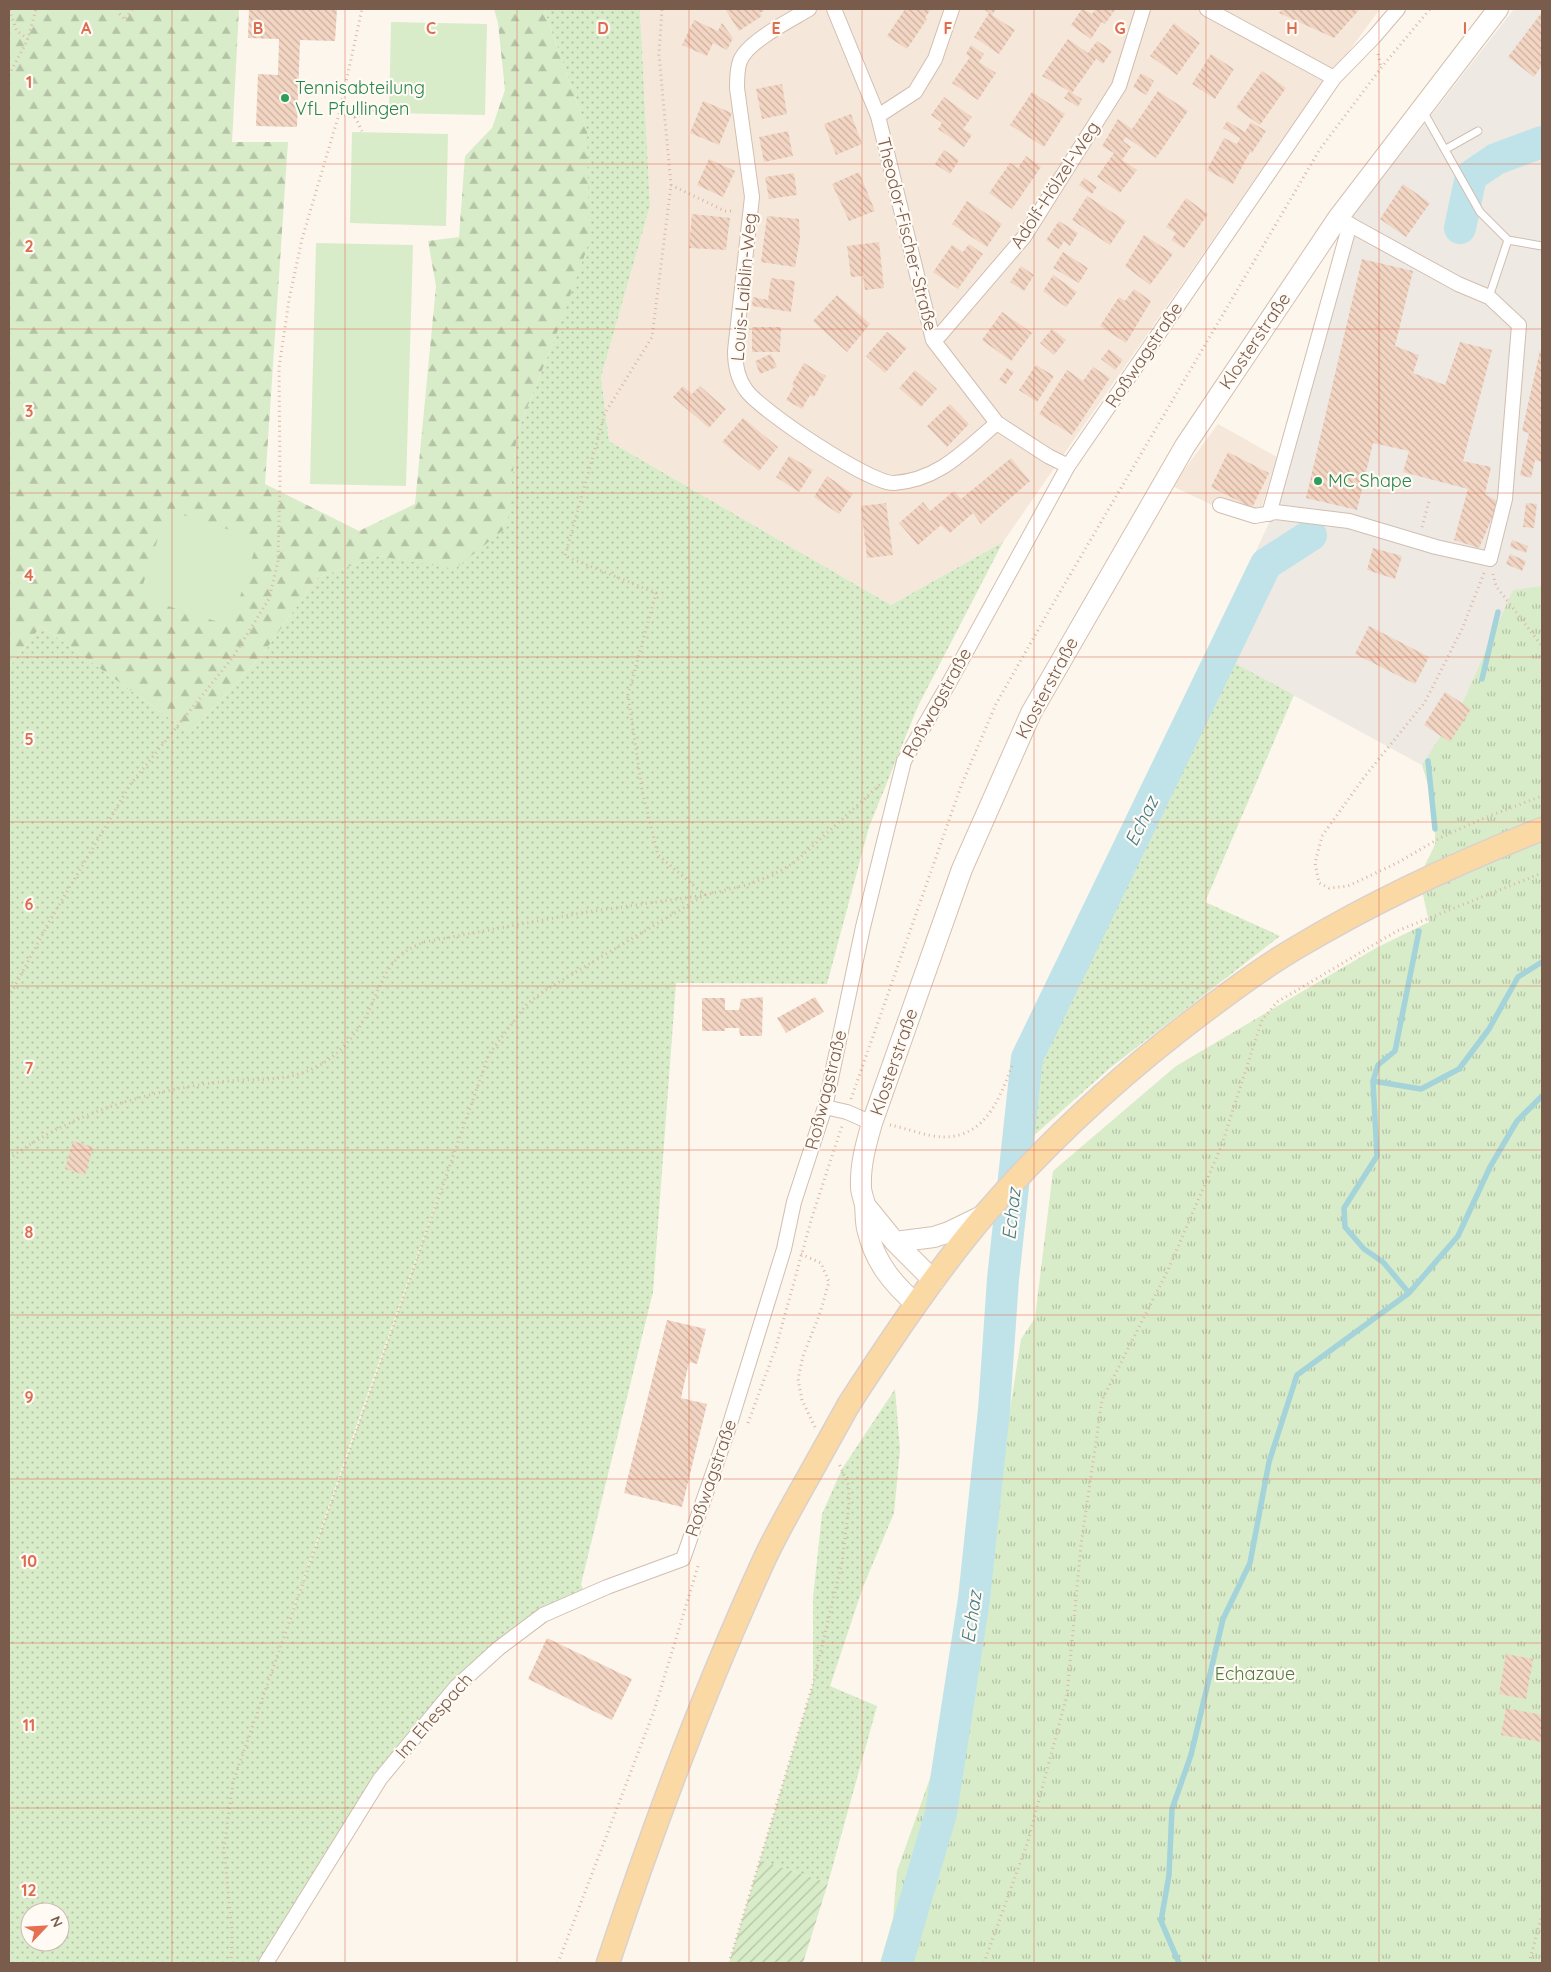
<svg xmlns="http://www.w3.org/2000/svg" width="1551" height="1972" font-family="Quicksand,sans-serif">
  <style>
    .residential { fill: #f5e8da }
    .industrial { fill: #efe9e4 }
    .grass { fill: url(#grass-dots); fill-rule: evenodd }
    .forest { fill: url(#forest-firs) }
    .park { fill: url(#park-tufts) }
    .garden { fill: url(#garden-furrows) }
    .pitch { fill: #d8ecc9 }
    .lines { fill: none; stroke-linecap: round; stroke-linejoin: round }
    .stream { stroke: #a5d3da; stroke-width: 5.5 }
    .river { stroke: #bfe3e8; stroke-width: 32 }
    .building { fill: url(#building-back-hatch) }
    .service-casing { stroke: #d1beb0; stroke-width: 9 }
    .minor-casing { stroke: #d1beb0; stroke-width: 16 }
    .secondary-casing { stroke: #d6c0b0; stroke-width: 22 }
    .primary-casing { stroke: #dad1cd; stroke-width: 25 }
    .path { stroke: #d9b8a5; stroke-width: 3; stroke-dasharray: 1 4; stroke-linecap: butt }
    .service { stroke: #fff; stroke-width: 7 }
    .minor { stroke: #fff; stroke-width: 14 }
    .secondary { stroke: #fff; stroke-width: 20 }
    .primary { stroke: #fbd9a5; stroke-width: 22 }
    .primary-bridge-casing { stroke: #dad1cd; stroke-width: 25; stroke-linecap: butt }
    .primary-bridge { stroke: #fbd9a5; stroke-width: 22 }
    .grid { fill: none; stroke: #dc6d51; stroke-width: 1; stroke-opacity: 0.55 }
    .leisure-dot { fill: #2e9e5b; stroke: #fffaf3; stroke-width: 2 }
    .labels { text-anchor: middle; stroke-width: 4.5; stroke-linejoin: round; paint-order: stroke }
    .leisure-label { font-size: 18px; fill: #27864d; stroke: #fffaf3; text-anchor: start }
    .street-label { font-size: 18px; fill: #7a5c4d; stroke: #fffaf3 }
    .park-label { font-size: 18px; fill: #537a41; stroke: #fffaf3 }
    .water-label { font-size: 19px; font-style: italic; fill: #437c86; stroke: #fffaf3 }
    .grid-label { font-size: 16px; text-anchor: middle; font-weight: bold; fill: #dc6d51; stroke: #fffaf3; stroke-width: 4.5; stroke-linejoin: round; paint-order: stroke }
  </style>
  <defs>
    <pattern id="grass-dots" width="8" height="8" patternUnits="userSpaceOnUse" patternTransform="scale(1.25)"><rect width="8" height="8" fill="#d8ecc9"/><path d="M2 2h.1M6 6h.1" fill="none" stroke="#b4c2a5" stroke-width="1.8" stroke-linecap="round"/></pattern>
    <pattern id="forest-firs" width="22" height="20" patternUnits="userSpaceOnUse" patternTransform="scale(1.25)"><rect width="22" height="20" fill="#d8ecc9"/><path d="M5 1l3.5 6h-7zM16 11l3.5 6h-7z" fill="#b4c2a5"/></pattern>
    <pattern id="park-tufts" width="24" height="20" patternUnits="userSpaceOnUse" patternTransform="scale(1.25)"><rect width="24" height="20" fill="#d8ecc9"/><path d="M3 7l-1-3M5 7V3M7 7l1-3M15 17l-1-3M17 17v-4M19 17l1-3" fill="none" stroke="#b4c2a5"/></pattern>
    <pattern id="garden-furrows" width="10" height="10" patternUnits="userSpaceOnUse" patternTransform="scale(1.25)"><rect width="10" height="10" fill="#d8ecc9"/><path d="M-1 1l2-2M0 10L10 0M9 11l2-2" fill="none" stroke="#b4c2a5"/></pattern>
    <pattern id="building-back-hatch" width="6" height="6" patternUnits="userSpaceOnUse" patternTransform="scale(1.25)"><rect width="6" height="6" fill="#f3d5c3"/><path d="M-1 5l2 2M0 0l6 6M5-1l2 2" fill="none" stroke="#cab0a1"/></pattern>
  </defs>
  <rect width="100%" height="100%" fill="#fdf6ec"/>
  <path class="residential" d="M640,9H1380L1257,176L1003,542L891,605L609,441L601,377L650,206Z
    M1218,424L1277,457L1259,516L1227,512L1172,486Z"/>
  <path class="industrial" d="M1514,9H1542V620L1466,789L1210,650L1269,523L1352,217Z"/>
  <path class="grass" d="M544,9H640L650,206L601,377L609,441L891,605L1003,542L918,706L869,827L827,984L676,983L653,1292L581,1584L586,1597L499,1648L380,1779L266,1963H9V667L41,626L190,733L262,655L317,578L378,556L455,568L506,527L517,433L555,338L587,131ZM441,1188V1189L279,1650L358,1421ZM30,1912H60V1942H30Z
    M1227,659L1294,695L1205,902L1280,936L1110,1068L1030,1139L1032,1086Z
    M895,1389L900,1450L894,1513L863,1587L830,1686L877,1706L828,1883L760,1860L813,1684V1598L822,1514L842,1469Z"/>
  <path class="forest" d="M9,9H239L232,142H288L265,484L359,531L415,504L436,286L428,241L459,237L465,156L492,128L505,90L498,23L494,9H544L587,131L589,243L555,338L517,433L507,527L455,569L378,556L317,578L262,655L190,733L41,626L9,667Z"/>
  <path class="park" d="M1542,586V1963H880L893,1918L897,1871L949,1725L954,1682L983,1583L1021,1339L1035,1318L1053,1171L1176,1066L1376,948L1429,922L1419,877L1435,845V808L1422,765L1464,700L1513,590Z"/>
  <path class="garden" d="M760,1860L828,1883L803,1963H729Z"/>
  <path class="pitch" d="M391,22L487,24L485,115L389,113Z
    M352,132L448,134L446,226L350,223Z
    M316,243L413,245L406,486L310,484Z
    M167,510L258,539L231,626L139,597Z"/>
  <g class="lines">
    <path class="stream" d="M1482,679L1498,612
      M1428,761L1435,829
      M1373,1081L1421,1089L1459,1069L1489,1029L1518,977L1542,962
      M1409,1293L1383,1262L1364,1249L1345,1227L1344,1208L1377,1156L1373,1081L1378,1065L1395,1051L1419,931
      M1179,1963L1161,1921L1169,1875L1172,1809L1191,1755L1223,1619L1250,1563L1269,1462L1297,1375L1409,1293L1458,1236L1490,1167L1517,1121L1542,1096"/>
    <path class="river" d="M1460,228L1471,176L1496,159L1542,142
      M897,1963L941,1813L974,1599L994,1410L1003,1279L1027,1058L1266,564L1311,535"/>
  </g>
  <path class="building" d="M249,9H337L335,41L300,40L297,127L256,126L258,74L278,75L279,39L248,38Z
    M725,9H767L760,13L762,16L739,31Z
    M905,9H931L925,18L927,19L907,49L887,36Z
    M983,9H996L992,15L1015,30L999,54L974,37L989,13Z
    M1082,9L1092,14L1096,9L1115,10L1105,24L1102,22L1091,39L1071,25Z
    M1282,9H1360L1334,38L1279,13Z
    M1542,12V65L1534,77L1508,57Z
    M694,20L718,31L722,23L733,38L727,50L713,43L707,56L682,45Z
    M1174,23L1200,43L1177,75L1150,56Z
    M1068,39L1088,53L1097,41L1112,51L1103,64L1096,59L1072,93L1082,99L1078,107L1064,98L1069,91L1042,76Z
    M971,45L984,54L979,62L996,73L978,100L952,83L970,57L966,54Z
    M1211,54L1234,69L1215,99L1192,84Z
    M1262,71L1286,88L1260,125L1236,108Z
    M1141,73L1154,81L1146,95L1133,87Z
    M782,84L787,114L762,119L756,89Z
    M1158,91L1188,111L1156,158L1126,137L1123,141L1131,147L1122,160L1137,170L1120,193L1097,177L1114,153L1102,146L1118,119L1132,129Z
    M1032,92L1065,114L1044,147L1010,125Z
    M944,97L972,117L963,129L972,135L964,147L938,129L942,123L931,115Z
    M703,101L732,113L719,145L690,133Z
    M851,114L862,144L836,155L824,124Z
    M1227,121L1245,132L1251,122L1266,131L1252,153L1250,152L1233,184L1207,170L1224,138L1237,144L1240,138L1223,128Z
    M788,131L793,156L764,162L759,137Z
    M944,150L959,160L950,174L935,164Z
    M1026,156L1041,167L1012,209L989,193L1010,163L1018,168Z
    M709,159L735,171L723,197L697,185Z
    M859,172L875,211L849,221L832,184Z
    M794,173L797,195L769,199L765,177Z
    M1084,178L1097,187L1092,194L1079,185Z
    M1403,184L1430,203L1406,237L1380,219Z
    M1087,196L1126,221L1110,245L1072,220Z
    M1186,198L1208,214L1184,248L1171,240L1176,233L1166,227Z
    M967,201L1002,224L987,247L952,224Z
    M692,214L730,218L726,250L689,248Z
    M767,216L799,219L800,238L795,267L761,262Z
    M1059,221L1078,233L1070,246L1064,241L1059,249L1046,240Z
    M1144,235L1173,254L1150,285L1125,266Z
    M879,242L884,288L865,290L863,276L851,277L847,246Z
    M969,244L983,254L958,289L933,272L952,245L963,252Z
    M1063,252L1088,268L1079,283L1053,268Z
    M1362,259L1413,271L1395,346L1419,355L1413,373L1445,385L1460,342L1492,350L1463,461L1491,467L1485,494L1499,502L1479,548L1454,540L1468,489L1403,472L1409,451L1373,443L1357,510L1306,498Z
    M1021,266L1034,275L1024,291L1010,282Z
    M1053,275L1077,292L1066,307L1043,291Z
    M771,278L795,281L791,312L752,306L753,297L768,300Z
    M1134,289L1151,301L1126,343L1100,326L1119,297L1125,301Z
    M837,295L870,324L847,352L813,321Z
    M1002,312L1032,333L1011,361L982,340Z
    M752,327H781L780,352H752Z
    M1052,329L1066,340L1054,355L1040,343Z
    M887,332L907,348L885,373L866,356Z
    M1109,349L1123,360L1115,370L1101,359Z
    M1540,351L1542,352V462L1535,460L1531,478L1520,475L1529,433L1522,431Z
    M771,354L777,367L760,374L755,361Z
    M804,363L826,376L814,397L810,395L802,409L786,400L794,386L792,384Z
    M1036,365L1054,376L1037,402L1019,390Z
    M1093,367L1110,378L1072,435L1039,414L1067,370L1083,381Z
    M1007,368L1014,372L1006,384L999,380Z
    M915,370L937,389L921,407L899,388Z
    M683,386L692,394L700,386L726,409L709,428L673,397Z
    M950,404L969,424L947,447L927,426Z
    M743,418L778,447L759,471L722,442Z
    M1228,452L1269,473L1252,508L1211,487Z
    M789,456L813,470L799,492L776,477Z
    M1011,458L1030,481L981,524L973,513L950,533L941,525L918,545L899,523L923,502L930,511L954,491L961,499Z
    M827,476L853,494L839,514L814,497Z
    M886,503L893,555L867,558L861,506Z
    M1526,503L1537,504L1534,528L1523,527Z
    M1512,540L1528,546L1526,553L1510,547Z
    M1373,548L1402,556L1395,579L1367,570Z
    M1510,554L1526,561L1522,571L1506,564Z
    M1369,626L1429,657L1415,684L1355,654Z
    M1445,692L1471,709L1450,742L1424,725Z
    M763,997L762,1036H740L739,1028H725V1031H702V998H725V1010H739L741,999Z
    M815,997L824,1012L786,1033L777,1018Z
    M73,1141L93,1147L85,1175L65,1169Z
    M667,1320L706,1329L697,1364L689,1362L681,1398L707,1404L682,1507L624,1493Z
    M547,1638L632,1679L612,1720L528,1679Z
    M1506,1654L1533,1659L1526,1699L1499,1694Z
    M1506,1708L1542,1715V1742L1501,1735Z"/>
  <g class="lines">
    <g class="service-casing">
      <path id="service" d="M1423,111L1480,212L1508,240L1489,297
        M1446,149L1478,131
        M1508,240L1542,246"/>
    </g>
    <g class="minor-casing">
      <path id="minor" d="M809,9C791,20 748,41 740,61C737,69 737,79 737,88L752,197L735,351C735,365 737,378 746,390C761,411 870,484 894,483C939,480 965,450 997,423
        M834,9L878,116L933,340L997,423L1048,456L1068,466
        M1207,9L1334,78
        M878,116L915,92L935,59L952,9
        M933,340L940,335L1024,237L1119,86L1143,9
        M1220,505L1255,516L1276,512L1349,521L1436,547L1490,559L1505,499L1519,325L1489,297L1458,284L1338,218
        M1269,514L1350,224
        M825,1107L847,1112L872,1123
        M266,1963L380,1779L456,1687L499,1648L543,1615L607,1587L683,1559L728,1430L784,1249L794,1202L825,1107L863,927L904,761L949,683L1068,466L1334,78L1374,37L1398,9"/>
    </g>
    <g class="secondary-casing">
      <path id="secondary" d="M865,1205L895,1242L934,1281
        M895,1242L934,1237L949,1232L984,1215
        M916,1304C893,1284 875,1262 868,1232C865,1224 866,1214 865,1205C864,1199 861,1193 861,1187C860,1165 866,1144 872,1123L962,869L1031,713L1185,446L1338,218L1498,9"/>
    </g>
    <g class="primary-casing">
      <path id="primary" d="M849,1404C892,1338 935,1273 986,1213C1051,1138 1126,1070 1206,1010C1237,987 1268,964 1301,945C1378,899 1459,862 1542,829
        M608,1963C653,1827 704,1691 764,1560C776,1534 791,1508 805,1483"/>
    </g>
    <path class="path" d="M118,9L119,13L125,20L132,9
      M9,10L17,31L28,39L36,9
      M1378,54L1381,67
      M9,75L28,39
      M339,114L355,117L386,106
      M355,117L362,131
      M671,185L725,211H735
      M1422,527L1429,501
      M1484,573L1462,629L1425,702L1365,776L1322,836L1315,863L1319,883L1329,888L1348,886L1397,863L1440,838L1484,818L1542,796
      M1493,574L1496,586L1542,646
      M9,997L49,922L130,785L233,657L269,599L278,561L280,481L279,368L289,300L302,239L339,114L362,9
      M851,1099L961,786L996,704L1050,609L1320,149L1381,68L1430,9
      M890,1125C906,1128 928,1137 943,1137C986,1137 999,1099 1012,1066
      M9,1159C69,1114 146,1091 220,1082C251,1078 287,1083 316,1067C339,1056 358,1033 369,1010C377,994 382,977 393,963C401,953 412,947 424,942L581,913L705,895L746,885L773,875L795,862L882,783
      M801,1254L821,1263L829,1282L820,1313L803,1356L798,1379L802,1400L815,1427
      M748,1423L776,1347L812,1217L842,1126
      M231,1963L232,1932L224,1848L233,1782L489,1054L527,1004L544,991L705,895L658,855L642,790L628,695L656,593L565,556L605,413L652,337L671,185L659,55L662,9
      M558,1963L654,1711L698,1566
      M729,1963L813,1684L842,1562L849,1505V1486L839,1464
      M984,1963L1028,1841L1067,1695L1081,1545L1102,1400L1168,1270L1221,1147L1262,1020L1277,1002L1397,931L1542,873
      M1529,1963L1542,1915"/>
    <use href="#service" class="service"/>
    <use href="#minor" class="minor"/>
    <use href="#secondary" class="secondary"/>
    <use href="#primary" class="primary"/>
    <g class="primary-bridge-casing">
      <path id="primary-bridge" d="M805,1483L849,1404"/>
    </g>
    <use href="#primary-bridge" class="primary-bridge"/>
  </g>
  <path class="grid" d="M172,9V1963M345,9V1963M517,9V1963M689,9V1963M862,9V1963M1034,9V1963M1206,9V1963M1379,9V1963M9,164H1542M9,329H1542M9,493H1542M9,657H1542M9,822H1542M9,986H1542M9,1150H1542M9,1315H1542M9,1479H1542M9,1643H1542M9,1808H1542"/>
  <g class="leisure-dot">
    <circle cx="285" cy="98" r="5"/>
    <circle cx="1318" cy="481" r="5"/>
  </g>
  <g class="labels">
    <g class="leisure-label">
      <text x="295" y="94">Tennisabteilung<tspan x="295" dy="21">VfL Pfullingen</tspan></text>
      <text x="1328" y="487">MC Shape</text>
    </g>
    <g class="street-label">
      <text transform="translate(1055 185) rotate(-57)" y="6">Adolf-Hölzel-Weg</text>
      <text transform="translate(907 234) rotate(76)" y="6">Theodor-Fischer-Straße</text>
      <text transform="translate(744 287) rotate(-85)" y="6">Louis-Laiblin-Weg</text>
      <text transform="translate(1255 341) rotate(-56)" y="6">Klosterstraße</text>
      <text transform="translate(1144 355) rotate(-56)" y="6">Roßwagstraße</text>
      <text transform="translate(1047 688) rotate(-62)" y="6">Klosterstraße</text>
      <text transform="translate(937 703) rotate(-61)" y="6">Roßwagstraße</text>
      <text transform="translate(894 1062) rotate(-71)" y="6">Klosterstraße</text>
      <text transform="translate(826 1090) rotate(-76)" y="6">Roßwagstraße</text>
      <text transform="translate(711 1478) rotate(-71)" y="6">Roßwagstraße</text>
      <text transform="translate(434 1716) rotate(-49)" y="6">Im Ehespach</text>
    </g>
    <g class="park-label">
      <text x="1255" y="1680">Echazaue</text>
    </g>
    <g class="water-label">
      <text transform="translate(1141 821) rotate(-64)" y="7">Echaz</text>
      <text transform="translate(1011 1214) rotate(-84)" y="7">Echaz</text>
      <text transform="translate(971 1617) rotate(-82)" y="7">Echaz</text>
    </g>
  </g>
  <g class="grid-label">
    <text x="86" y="34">A</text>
    <text x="258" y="34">B</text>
    <text x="431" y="34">C</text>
    <text x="603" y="34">D</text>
    <text x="776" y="34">E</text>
    <text x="948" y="34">F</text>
    <text x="1120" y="34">G</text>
    <text x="1292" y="34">H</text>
    <text x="1465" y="34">I</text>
    <text x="29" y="88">1</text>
    <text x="29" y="252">2</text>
    <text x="29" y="417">3</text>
    <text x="29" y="581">4</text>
    <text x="29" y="745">5</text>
    <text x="29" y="910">6</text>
    <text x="29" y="1074">7</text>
    <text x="29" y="1238">8</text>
    <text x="29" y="1403">9</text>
    <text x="29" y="1567">10</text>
    <text x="29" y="1731">11</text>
    <text x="29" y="1896">12</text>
  </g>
  <rect width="1551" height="1972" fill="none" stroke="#7a5c4d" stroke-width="20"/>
  <g transform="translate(45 1927) rotate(65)"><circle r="24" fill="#fffaf3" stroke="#cabbb1"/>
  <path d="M0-4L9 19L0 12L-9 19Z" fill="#e76f51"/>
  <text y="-8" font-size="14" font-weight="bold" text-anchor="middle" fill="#7a5c4d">N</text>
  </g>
</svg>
